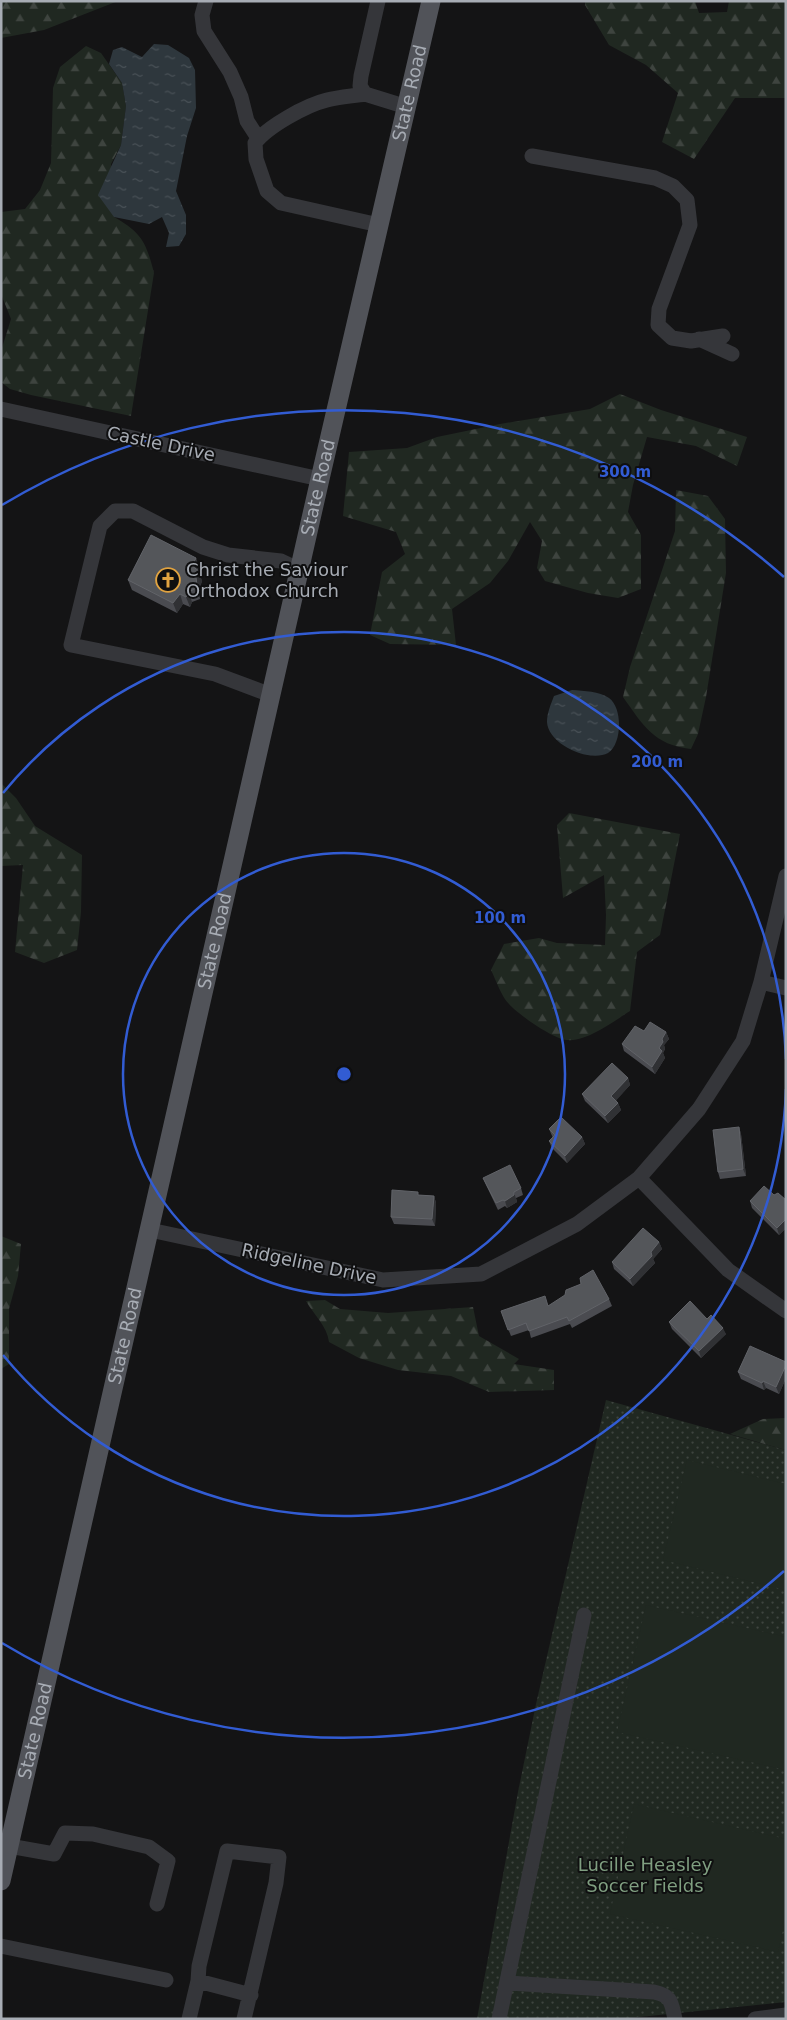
<svg xmlns="http://www.w3.org/2000/svg" width="787" height="2020" font-family="'DejaVu Sans',sans-serif">
  <style>
    .grass { fill: url(#grass-dots) }
    .forest { fill: url(#forest-firs) }
    .garden { fill: #202821 }
    .water { fill: url(#water-ripples) }
    .lines { fill: none; stroke-linecap: round; stroke-linejoin: round }
    .minor { stroke: #35363a; stroke-width: 15 }
    .major { stroke: #515359; stroke-width: 19 }
    .wall { fill: #4a4b50 }
    .shaded-wall { fill: #303134 }
    .building { fill: #54565a; stroke: #616368 }
    .ring { fill: none; stroke: #325cd3; stroke-width: 2.5 }
    .labels { text-anchor: middle; stroke-width: 4; stroke-linejoin: round; paint-order: stroke }
    .street-label { font-size: 18px; fill: #a7acb4; stroke: #0f0f10 }
    .poi-label { font-size: 18px; fill: #a7acb4; stroke: #0f0f10; text-anchor: start }
    .park-label { font-size: 18px; fill: #7f9e80; stroke: #0f0f10 }
    .centre { fill: #325cd3; stroke: #0f0f10; stroke-width: 2.5 }
    .ring-label { font-size: 15px; text-anchor: middle; font-weight: bold; fill: #325cd3; stroke: #0f0f10; stroke-width: 4; stroke-linejoin: round; paint-order: stroke }
  </style>
  <defs>
    <pattern id="grass-dots" width="8" height="8" patternUnits="userSpaceOnUse" patternTransform="scale(1.25)"><rect width="8" height="8" fill="#202821"/><path d="M2 2h.1M6 6h.1" fill="none" stroke="#3e443f" stroke-width="1.8" stroke-linecap="round"/></pattern>
    <pattern id="forest-firs" width="22" height="20" patternUnits="userSpaceOnUse" patternTransform="scale(1.25)"><rect width="22" height="20" fill="#202821"/><path d="M5 1l3.5 6h-7zM16 11l3.5 6h-7z" fill="#3e443f"/></pattern>
    <pattern id="water-ripples" width="26" height="14" patternUnits="userSpaceOnUse" patternTransform="scale(1.25)"><rect width="26" height="14" fill="#2e373d"/><path d="M2 4q2-2 4 0t4 0M15 11q2-2 4 0t4 0" fill="none" stroke="#495157"/></pattern>
  </defs>
  <rect width="100%" height="100%" fill="#141415"/>
  <path class="grass" d="M606,1400L786,1450V2002L620,2019H477L518,1792L536,1704Z"/>
  <path class="forest" d="M1,1H118L44,30L1,38Z
    M585,1H695L699,13L727,12L729,1H786V98H735L694,159L662,142L678,93L646,65L609,45L585,5Z
    M86,46L101,53L122,83L126,106L121,145L111,164L114,217C142,233 146,242 154,273L131,416L31,395L10,389L1,382V351L11,319L1,294V212L25,209L40,190L51,163L53,88L60,67Z
    M620,394L661,410L747,437L737,466L696,446L647,437L633,485L628,512L641,535V589L618,598L588,593L545,581L537,568L542,541L530,522L508,561L490,583L452,609L456,645L390,644L370,635L382,572L405,554L396,532L343,516L349,452L407,448L437,437L500,424L590,409Z
    M676,490L708,496L725,519L726,573L706,697L698,734L691,749C654,745 643,725 623,697L630,667L675,531Z
    M1,783L16,798L35,826L82,855L81,912L77,950L44,963L15,952L23,865L1,866Z
    M569,813L680,834L660,935L637,952L630,1011C614,1021 587,1042 567,1040C553,1039 519,1015 509,1004C501,996 496,980 491,970L504,944L539,938L557,943L605,945L606,915L604,875L563,898L557,825Z
    M1,1236L21,1244L18,1276L9,1309V1364L1,1369Z
    M325,1300L340,1309L388,1313L473,1307L479,1336L519,1359L514,1364L554,1370V1390L489,1392L451,1376L398,1370L359,1358L329,1342C327,1326 314,1315 306,1301Z
    M786,1418V1450L730,1434L763,1419Z"/>
  <path class="garden" d="M687,1460L786,1484V1590L663,1560Z
    M646,1605L786,1637V1770L617,1732Z
    M634,1804L786,1839V1917L778,1952L610,1914Z"/>
  <path class="water" d="M154,44L168,45L189,58L195,70L196,108L187,136L176,191L186,215V234L179,246L166,247L169,233L162,217L149,224L114,217L98,195L121,145L126,106L122,83L109,64L113,50L122,47L142,57Z
    M572,690C584,691 599,691 609,698C623,708 622,744 608,753C589,763 548,744 547,722C547,713 551,704 554,696Z"/>
  <g class="lines">
    <path class="minor" d="M206,1L202,15L204,31L230,72L241,97L247,121L258,138
      M378,1L361,76L360,86L365,94L407,107
      M365,94C353,96 339,97 327,100C306,105 267,127 255,143L256,159L267,191L281,203L379,225
      M532,156L655,178L673,186L687,200L690,225L659,309L658,325L672,338L691,341L723,336
      M699,339L732,354
      M1,409L320,479
      M271,695L215,674L71,645L100,526L115,511H133L203,547L228,555L281,561L300,570
      M761,982L786,988
      M639,1178L728,1270L786,1311
      M150,1230L383,1280L481,1274L577,1224L639,1178L699,1109L743,1041L761,982L786,876
      M9,1846L54,1854L65,1833L93,1834L149,1847L168,1861L157,1904
      M1,1946L166,1980
      M198,1981L251,1995
      M507,1983L654,1992C672,1996 671,2002 675,2019
      M189,2019L198,1981L199,1966L227,1851L279,1857L276,1883L244,2019
      M499,2019L584,1615
      M755,2019L786,2015"/>
    <path class="major" id="s1" d="M1,1881L320,479L431,1"/>
  </g>
  <path class="wall" d="M196,558L199,568L198,571L202,581L200,587L201,596L200,599L192,602L190,607L183,604L177,613L132,590L128,580Z
    M644,1031L666,1032L669,1039L664,1045L665,1049L663,1053L665,1058L655,1074L624,1051L622,1044Z
    M628,1078L630,1085L616,1100L618,1103L621,1110L608,1123L585,1101L582,1094Z
    M739,1127L741,1134L746,1176L720,1179L718,1172Z
    M549,1129L582,1137L585,1144L567,1163L552,1148L549,1141L553,1138Z
    M483,1178L521,1188L523,1195L516,1198L517,1202L507,1208L505,1206L498,1210L486,1185Z
    M419,1195L434,1196L436,1203L435,1226L394,1224L391,1217Z
    M774,1195L786,1200V1228L779,1235L752,1208L750,1201Z
    M659,1242L662,1249L653,1259L655,1263L633,1286L614,1269L612,1262Z
    M609,1299L612,1306L572,1328L570,1324L531,1338L529,1330L511,1336L501,1311Z
    M707,1319L726,1334L701,1358L672,1329L669,1322Z
    M786,1362V1378L779,1394L766,1388L764,1390L741,1379L738,1372Z"/>
  <path class="shaded-wall" d="M196,558L199,568L195,576L192,566Z
    M199,571L202,581L200,587L201,596L200,599L196,588V577Z
    M189,592L192,602L190,607L186,597Z
    M180,594L183,604L177,613L173,603Z
    M666,1032L669,1039L664,1045L665,1049L663,1053L665,1058L655,1074L652,1067L662,1039Z
    M628,1078L630,1085L614,1103L611,1096Z
    M618,1103L621,1110L608,1123L605,1116Z
    M739,1127L741,1134L746,1176L743,1169Z
    M582,1137L585,1144L567,1163L565,1156Z
    M514,1192L517,1202L507,1208L505,1201Z
    M434,1196L436,1203L435,1226L432,1219Z
    M786,1219V1228L779,1235L777,1228Z
    M659,1242L662,1249L653,1259L655,1263L633,1286L630,1279L651,1252Z
    M723,1328L726,1334L701,1358L699,1351Z
    M786,1365V1378L779,1394L776,1387Z
    M763,1381L766,1388L764,1390L762,1383Z"/>
  <path class="building" d="M151,535L196,558L192,566L199,571L196,577L197,586L196,588L189,592L186,597L180,594L173,603L128,580Z
    M650,1022L666,1032L662,1039L663,1042L659,1048L662,1051L652,1067L622,1044L635,1026L644,1031Z
    M612,1063L628,1078L611,1096L618,1103L605,1116L582,1094Z
    M561,1117L582,1137L565,1156L549,1141L555,1135L549,1129Z
    M739,1127L743,1169L718,1172L713,1130Z
    M510,1165L521,1188L514,1192V1195L505,1201L503,1200L496,1203L483,1178Z
    M764,1186L774,1195L778,1193L786,1200V1219L777,1228L750,1201Z
    M392,1190L418,1192V1195L434,1196L432,1219L391,1217Z
    M643,1228L659,1242L651,1252L652,1256L630,1279L612,1262Z
    M593,1270L609,1299L569,1321L567,1317L529,1331L526,1323L508,1330L501,1311L545,1296L548,1306L565,1295L566,1290L581,1284L580,1278Z
    M690,1301L707,1319L711,1315L723,1328L699,1351L669,1322Z
    M750,1346L786,1362V1365L776,1387L763,1381L762,1383L738,1372Z"/>
  <g class="ring">
    <circle cx="344" cy="1074" r="221"/>
    <path d="M786 1089A442 442 0 0 1 3 1355M3 793A442 442 0 0 1 786 1059"/>
    <path d="M784 1571A664 664 0 0 1 2 1643M2 505A664 664 0 0 1 784 577"/>
  </g>
  <defs>
    <g id="church-ring" transform="scale(1.25)"><circle r="9.5" fill="#0f0f10" stroke="#e1a340" stroke-width="1.5"/><path d="M-1.2-6h2.4v3.5h3.3v2.4h-3.3V6h-2.4V-.1h-3.3v-2.4h3.3Z" fill="#e1a340"/></g>
  </defs>
  <g fill-rule="evenodd">
    <use href="#church-ring" x="168" y="580"/>
  </g>
  <g class="labels">
    <g class="street-label">
      <text dy="6" stroke="none"><textPath href="#s1" startOffset="1834">State Road</textPath></text>
      <text transform="translate(161 444) rotate(12)" y="6">Castle Drive</text>
      <text dy="6" stroke="none"><textPath href="#s1" startOffset="1429">State Road</textPath></text>
      <text dy="6" stroke="none"><textPath href="#s1" startOffset="964">State Road</textPath></text>
      <text transform="translate(309 1264) rotate(12)" y="6">Ridgeline Drive</text>
      <text dy="6" stroke="none"><textPath href="#s1" startOffset="559">State Road</textPath></text>
      <text dy="6" stroke="none"><textPath href="#s1" startOffset="154">State Road</textPath></text>
    </g>
    <g class="poi-label">
      <text x="186" y="576">Christ the Saviour<tspan x="186" dy="21">Orthodox Church</tspan></text>
    </g>
    <g class="park-label">
      <text x="645" y="1871">Lucille Heasley<tspan x="645" dy="21">Soccer Fields</tspan></text>
    </g>
  </g>
  <circle cx="344" cy="1074" r="8" class="centre"/>
  <g class="ring-label">
    <text x="625" y="477">300 m</text>
    <text x="657" y="767">200 m</text>
    <text x="500" y="923">100 m</text>
  </g>
  <rect width="787" height="2020" fill="none" stroke="#a7acb4" stroke-width="5"/>
</svg>
